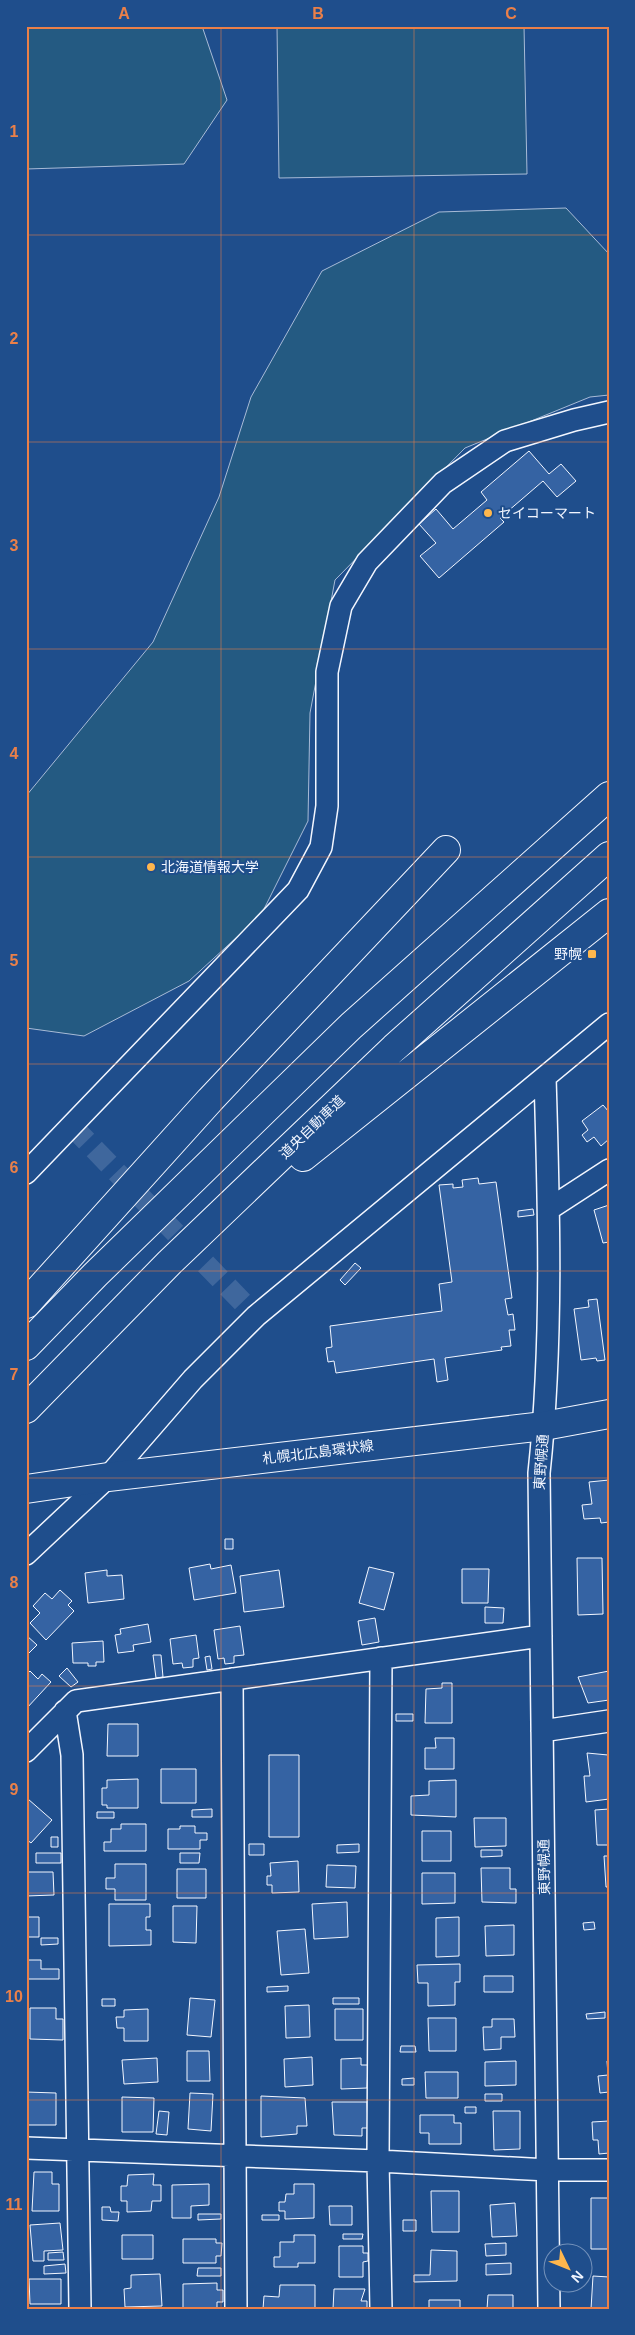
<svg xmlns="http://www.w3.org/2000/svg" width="635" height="2335" font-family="Helvetica,'Noto Sans JP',sans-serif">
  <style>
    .green { fill: #245a82; stroke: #a8bbd7 }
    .building { fill: #3563a3; stroke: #f2f6ff }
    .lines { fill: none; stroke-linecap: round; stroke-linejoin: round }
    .street-tunnel { stroke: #3f679d; stroke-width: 21; stroke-dasharray: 21 11; stroke-linecap: butt }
    .street-casing { stroke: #f2f6ff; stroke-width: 24 }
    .primary-casing { stroke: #f2f6ff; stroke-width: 30 }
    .highway-casing { stroke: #f2f6ff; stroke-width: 30 }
    .street { stroke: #1f4e8c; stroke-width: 21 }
    .primary { stroke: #1f4e8c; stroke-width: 28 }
    .highway { stroke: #1f4e8c; stroke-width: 28 }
    .grid { fill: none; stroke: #ea8049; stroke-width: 1; stroke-opacity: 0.55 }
    .poi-dot { fill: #ffb74d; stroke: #1f4e8c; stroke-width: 2 }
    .labels { text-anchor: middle; stroke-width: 4; stroke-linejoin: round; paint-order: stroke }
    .poi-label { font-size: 14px; fill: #f2f6ff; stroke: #1f4e8c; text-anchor: start }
    .street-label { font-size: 14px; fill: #f2f6ff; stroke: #1f4e8c }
    .neatline { fill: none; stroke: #ea8049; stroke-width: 2 }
    .grid-label { font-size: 16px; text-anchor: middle; font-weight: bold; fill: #ea8049 }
  </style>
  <rect width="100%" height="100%" fill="#1f4e8c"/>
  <path class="green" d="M26,26H202L227,100L184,164L26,169Z
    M277,26H524L527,174L279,178Z
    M566,208L609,254V395L590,397L465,448L335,580L310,713L308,821L261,915L189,981L84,1036L26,1028V796L153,642L219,497L251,397L322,271L439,212Z"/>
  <path class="building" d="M529,451L549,474L561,464L576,481L557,497L543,481L500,518L504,522L439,578L420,556L436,543L419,524L436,509L453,529L487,500L481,492Z
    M603,1105L609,1112V1139L601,1146L594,1137L587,1142L582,1135L588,1130L582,1121Z
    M478,1178L479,1184L496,1182L512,1298L505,1299L508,1315L513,1314L515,1330H509L511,1346L501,1347L502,1350L445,1358L448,1380L437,1382L434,1359L336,1373L334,1361L328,1362L326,1348L332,1347L330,1326L442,1311L439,1284L452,1282L439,1185L453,1184V1188L463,1187L462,1180Z
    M609,1205V1242L603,1243L594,1210Z
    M533,1209L534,1215L518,1217V1211Z
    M355,1263L361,1268L345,1285L340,1280Z
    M597,1299L605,1360L597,1361L596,1358L581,1360L574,1309L589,1307L588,1300Z
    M609,1480V1522L601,1523L600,1518L584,1519L582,1505L592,1504L589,1482Z
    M225,1539H233V1549H225Z
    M577,1558H602L603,1614L578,1615Z
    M210,1564L211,1569L231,1565L236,1593L194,1600L189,1568Z
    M369,1567L394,1573L384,1610L359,1603Z
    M462,1569H489L488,1603H462Z
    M107,1570V1576L122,1575L124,1599L88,1603L85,1573Z
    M279,1570L284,1607L244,1612L240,1576Z
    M60,1590L72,1601L68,1605L74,1611L46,1640L30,1623L40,1613L33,1606L45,1593L52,1599Z
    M485,1607L504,1608L503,1623H485Z
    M375,1618L379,1642L362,1645L358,1621Z
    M148,1624L151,1642L133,1645L134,1651L118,1653L115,1635L121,1634L120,1629Z
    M240,1626L244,1655L234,1656V1663L225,1664L224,1658L218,1659L214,1630Z
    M26,1635L37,1645L26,1656Z
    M196,1635L199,1658L193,1659V1667L183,1668L182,1663L173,1664L170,1639Z
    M103,1641L104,1662H96V1666H88V1663H73L72,1643Z
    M153,1655H161L163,1677L156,1678Z
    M210,1656L212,1669L207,1670L205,1657Z
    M67,1668L78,1682L71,1687L59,1676Z
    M30,1671L38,1679L42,1674L51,1682L26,1709V1675Z
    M609,1671V1700L588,1703L578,1677Z
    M442,1683H452V1723H425L426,1689L442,1688Z
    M396,1714H413V1721H396Z
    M108,1724H138V1756H107Z
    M435,1738H454V1769H425V1748H436Z
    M587,1753L608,1755L609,1799L586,1802L584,1776H590Z
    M269,1755H299V1837H269Z
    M161,1769H196V1803H161Z
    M138,1779V1808H107V1805H102V1788H107V1780Z
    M456,1780V1817L411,1815V1796L429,1795V1781Z
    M28,1799L52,1820L31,1843L26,1839V1801Z
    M212,1809V1817H192V1810Z
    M609,1809V1845H597L595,1810Z
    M97,1812H114V1818H97Z
    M474,1818H506V1846L475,1847Z
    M121,1824H146V1851H104V1842H111V1829H121Z
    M180,1826H195V1833H207V1840H200V1849H168V1829H180Z
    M422,1831H451V1861H422Z
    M51,1837H58V1847H51Z
    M249,1844H264V1855H249Z
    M359,1844V1852L337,1853V1845Z
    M481,1850H502V1856L481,1857Z
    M36,1853H61V1863H36Z
    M180,1853H200L199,1863H180Z
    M604,1856H609V1887H606Z
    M298,1861L299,1892L272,1893V1885H267V1876H271L270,1863Z
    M115,1864H146V1900H115V1889H106V1878H115Z
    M327,1865L356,1866L355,1888L326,1887Z
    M481,1868H510V1889H516V1903L482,1902Z
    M177,1869H206V1898H177Z
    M26,1872H53L54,1895L26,1896Z
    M422,1873H455V1903L422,1904Z
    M347,1902L348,1937L314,1939L312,1904Z
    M109,1904H150V1917H146V1930H151V1945L109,1946Z
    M173,1906H197L196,1943L173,1942Z
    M26,1917H39V1937H26Z
    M459,1917V1956L436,1957V1918Z
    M594,1922L595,1929L584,1930L583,1923Z
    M514,1925V1955L486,1956L485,1926Z
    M305,1929L309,1973L281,1975L277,1931Z
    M41,1938H58V1944L41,1945Z
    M26,1960H41V1969H59V1979H26Z
    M460,1964V1982H455V2005L428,2006V1983H418L417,1965Z
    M484,1976H513V1992H484Z
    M288,1986V1991L267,1992V1987Z
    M190,1998L215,2000L211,2037L187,2035Z
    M333,1998H359V2004H333Z
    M102,1999H115V2006H102Z
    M309,2005L310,2037L286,2038L285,2006Z
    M30,2008H56V2019H63V2040L30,2039Z
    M148,2009V2041H124V2028H117L116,2017H124V2010Z
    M335,2009H363V2040H335Z
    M605,2012V2018L587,2019L586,2014Z
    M428,2018H456V2051H429Z
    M492,2019H514L515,2037H501V2049L484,2050L483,2027H492Z
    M401,2046H415L416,2052H400Z
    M187,2051H209L210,2081H187Z
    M312,2057L313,2085L285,2087L284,2059Z
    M157,2058L158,2082L124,2084L122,2060Z
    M361,2058V2065H368L367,2088L341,2089V2059Z
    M516,2061V2085L485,2086V2062Z
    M607,2061H609V2092L600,2093L598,2076L608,2075Z
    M425,2072H458V2098H426Z
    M414,2078V2085H402V2079Z
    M26,2092L56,2093V2125H26Z
    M190,2093L213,2094L211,2131L188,2129Z
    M485,2094H502V2101H485Z
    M261,2096L305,2098L307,2126H297V2134L261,2137Z
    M122,2097L154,2098L153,2132H122Z
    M332,2102H367L368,2128H362V2136L334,2135Z
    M465,2107H476V2113H465Z
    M159,2111L169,2112L167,2135L156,2134Z
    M493,2111H520V2149L494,2150Z
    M420,2115H454V2123H461V2144H429V2133H420Z
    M609,2121V2153L599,2154L598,2140H593L592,2122Z
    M34,2172H52V2184H59V2211H32Z
    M154,2174L153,2185H161V2201H152L151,2211L127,2212V2201H121V2186H127L128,2175Z
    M209,2184V2205L191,2206V2218H172V2185Z
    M294,2184H314V2218L285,2219V2211H279V2202H285L286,2194H294Z
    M431,2191H459V2232H432Z
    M591,2198H609V2249H591Z
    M515,2203L517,2236L492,2237L490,2205Z
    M329,2206H352V2225H330Z
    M102,2207H110L111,2212H119L118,2221L102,2220Z
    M198,2214H221V2219L198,2220Z
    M262,2215H279V2220H262Z
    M403,2220H416V2231H403Z
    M60,2223L63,2250L44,2251V2261H33L30,2225Z
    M343,2234H363L362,2239H343Z
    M122,2235H153V2259H122Z
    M294,2235H315V2263H298V2267H274V2257H280V2242H294Z
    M183,2239H216V2243H222L221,2256H216V2263H183Z
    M506,2243V2255L486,2256L485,2244Z
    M339,2246H363V2253H368V2261L363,2262V2277H339Z
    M431,2250L457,2251V2281L414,2282V2275H430Z
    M63,2252L64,2260H48V2253Z
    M511,2263V2274L486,2275V2264Z
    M65,2264L66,2273L44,2274V2266Z
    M198,2268H221V2276H197Z
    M160,2274L162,2306L125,2307L124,2289L131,2288V2275Z
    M593,2276L609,2277V2309H591Z
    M29,2279H61V2304H30Z
    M217,2283V2290H223V2302H217V2309H183V2284Z
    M280,2285H315V2309H263L264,2296L279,2297Z
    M334,2289H365L361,2301H367V2309H333Z
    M488,2295H513V2309H487Z
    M429,2300H460V2309H429Z"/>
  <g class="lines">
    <path class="street-tunnel" d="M72,1126L256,1316"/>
    <g class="street-casing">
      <path id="street" d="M545,1077C549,1208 553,1342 539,1473L549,2309
        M26,1173L298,890L321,847L327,806V672L341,606L367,562L443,483L505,441L574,420L609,412
        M549,1209L609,1170
        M26,1554L108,1477L193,1379L256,1316L609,1024
        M232,1679L236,2309
        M65,1711L72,1755L80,2309
        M542,1731L609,1721
        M26,1751L76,1701L541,1636
        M26,2148L378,2161L548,2170H609
        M381,2309L378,2161L381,1658"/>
    </g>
    <g class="primary-casing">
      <path id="primary" d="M26,1489L108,1477L544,1426L609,1414"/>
    </g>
    <g class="highway-casing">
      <path id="highway" d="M303,1157L609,913
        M26,1304L210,1100L446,850
        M26,1346L95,1275L351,1026L609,796
        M26,1409L170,1262L394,1048L609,856"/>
    </g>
    <use href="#street" class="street"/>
    <use href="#primary" class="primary"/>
    <use href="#highway" class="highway"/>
  </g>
  <path class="grid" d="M221,26V2309M414,26V2309M26,235H609M26,442H609M26,649H609M26,857H609M26,1064H609M26,1271H609M26,1478H609M26,1686H609M26,1893H609M26,2100H609"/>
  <g class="poi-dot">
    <circle cx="488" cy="513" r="5"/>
    <circle cx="151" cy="867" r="5"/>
    <rect x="587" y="949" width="10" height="10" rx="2.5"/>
  </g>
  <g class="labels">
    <g class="poi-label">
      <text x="498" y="518">セイコーマート</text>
      <text x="161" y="872">北海道情報大学</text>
      <text x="582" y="959" text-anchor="end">野幌</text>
    </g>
    <g class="street-label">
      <text transform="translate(312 1127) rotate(-44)" y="5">道央自動車道</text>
      <text transform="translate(318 1452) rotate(-7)" y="5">札幌北広島環状線</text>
      <text transform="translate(541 1462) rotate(-86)" y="5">東野幌通</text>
      <text transform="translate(544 1867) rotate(-91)" y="5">東野幌通</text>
    </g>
  </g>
  <rect width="635" height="2335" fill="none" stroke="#1f4e8c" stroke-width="55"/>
  <g transform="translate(568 2268) rotate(133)"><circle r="24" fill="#1f4e8c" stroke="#7391ba"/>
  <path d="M0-4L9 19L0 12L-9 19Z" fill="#ffb74d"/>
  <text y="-8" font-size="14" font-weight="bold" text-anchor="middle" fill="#f2f6ff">N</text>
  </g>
  <rect x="28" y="28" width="580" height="2280" class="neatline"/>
  <g class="grid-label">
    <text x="124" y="19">A</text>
    <text x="318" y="19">B</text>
    <text x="511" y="19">C</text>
    <text x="14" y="137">1</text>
    <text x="14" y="344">2</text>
    <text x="14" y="551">3</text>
    <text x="14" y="759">4</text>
    <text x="14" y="966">5</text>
    <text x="14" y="1173">6</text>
    <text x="14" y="1380">7</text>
    <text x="14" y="1588">8</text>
    <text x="14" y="1795">9</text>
    <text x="14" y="2002">10</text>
    <text x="14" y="2210">11</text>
  </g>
</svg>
